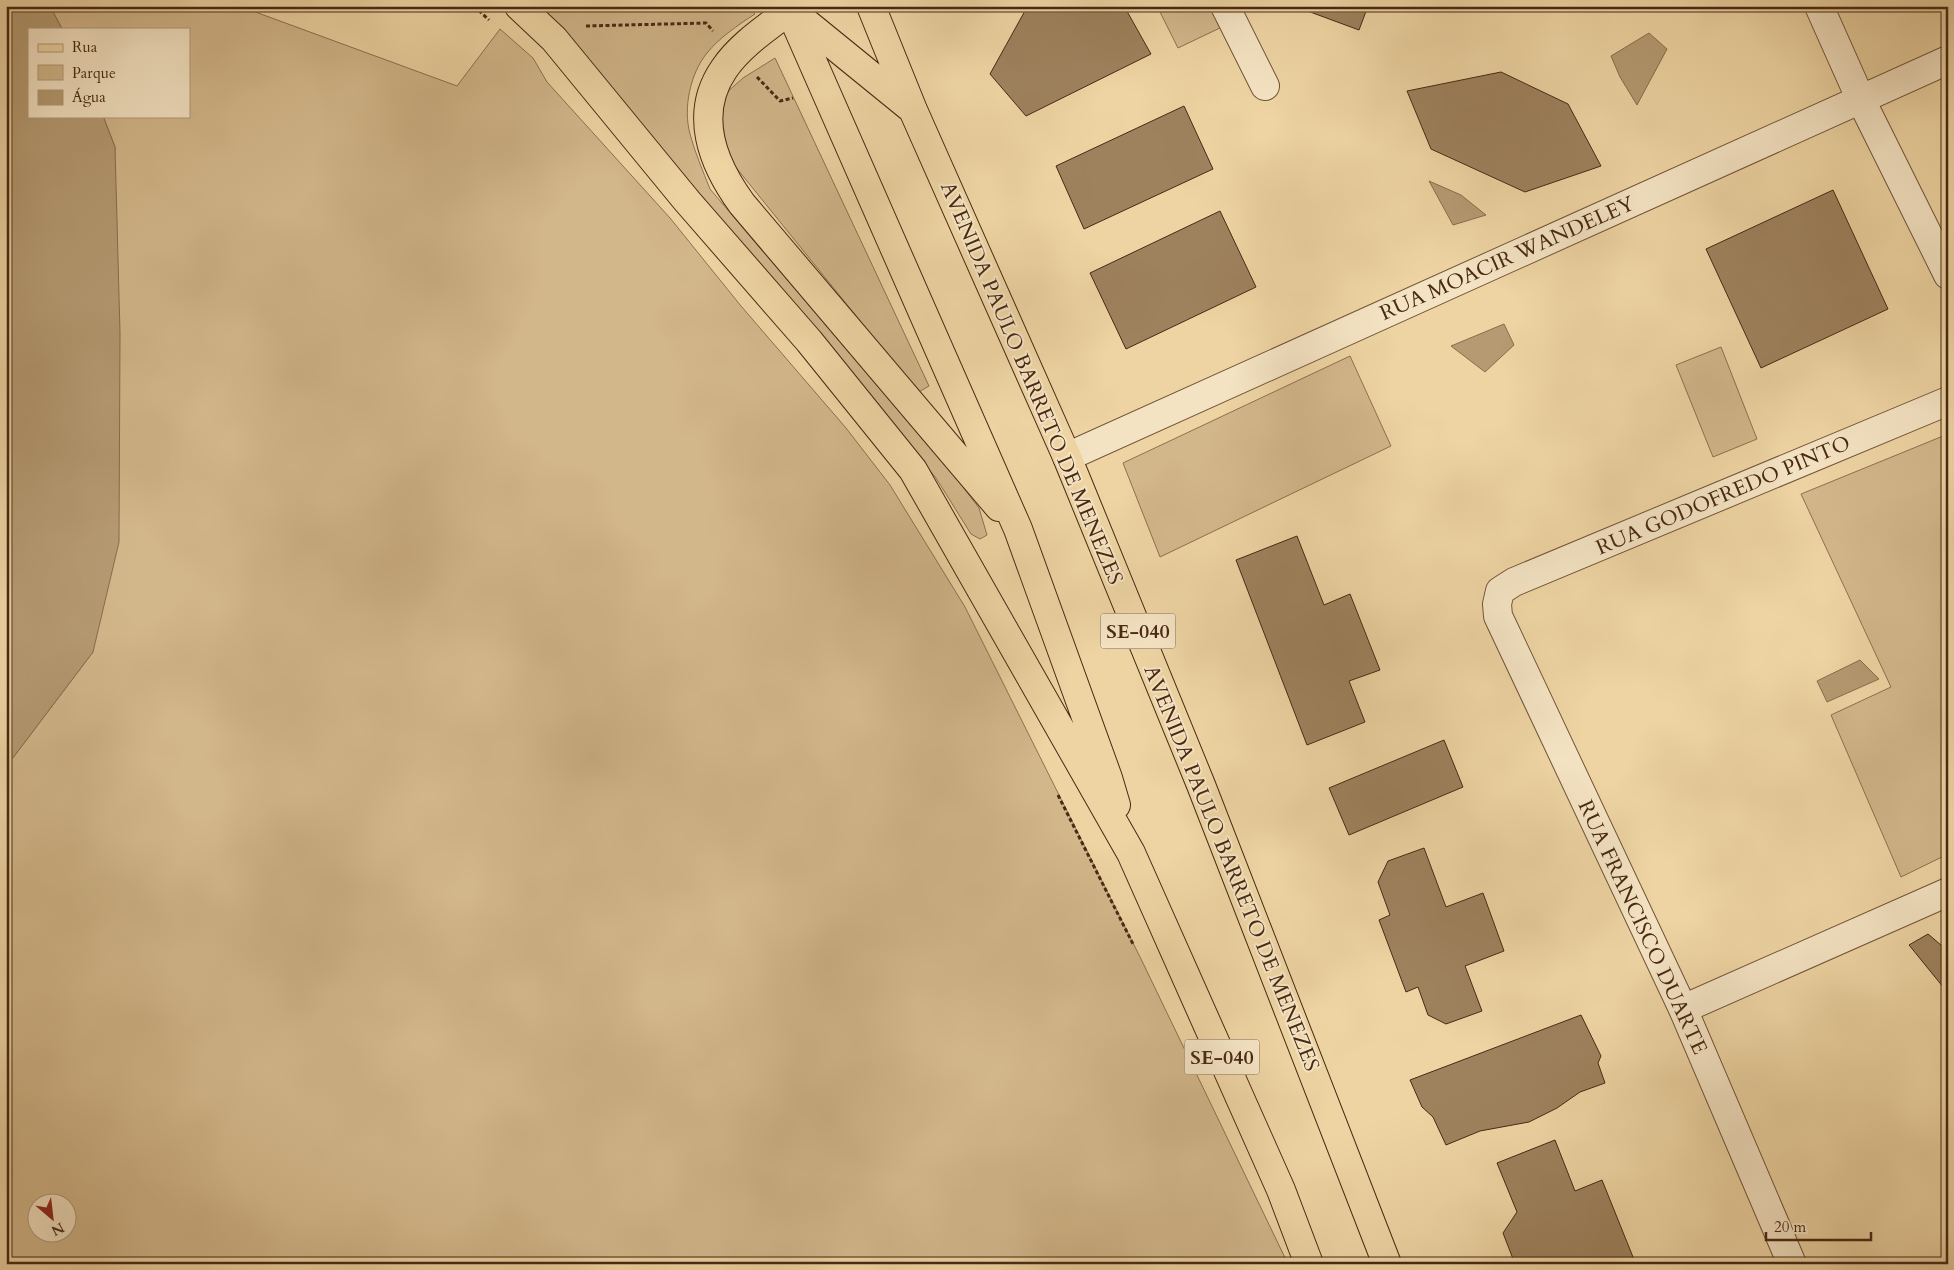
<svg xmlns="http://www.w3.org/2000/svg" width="1954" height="1270" font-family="Cardo,serif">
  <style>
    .green { fill: #d2b78b; stroke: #8c7050; fill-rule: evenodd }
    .water { fill: #b59a72; stroke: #896d4c }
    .building { fill: #9e825e; stroke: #472914 }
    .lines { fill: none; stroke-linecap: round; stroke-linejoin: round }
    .minor-casing { stroke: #715438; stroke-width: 30 }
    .major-casing { stroke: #472914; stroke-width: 30 }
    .path { stroke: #472914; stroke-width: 3; stroke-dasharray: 4 2.5; stroke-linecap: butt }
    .minor { stroke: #f4e3c3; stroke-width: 28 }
    .major { stroke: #eed4a3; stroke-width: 28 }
    .labels { text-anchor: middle; stroke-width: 4; stroke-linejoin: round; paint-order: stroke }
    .shield { fill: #f4e3c3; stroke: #7b6148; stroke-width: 1 }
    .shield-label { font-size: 20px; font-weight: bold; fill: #472914 }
    .street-label { font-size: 21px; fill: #472914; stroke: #f4e3c3 }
  </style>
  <rect width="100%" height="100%" fill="#eed4a3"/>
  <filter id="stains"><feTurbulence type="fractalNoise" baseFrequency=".004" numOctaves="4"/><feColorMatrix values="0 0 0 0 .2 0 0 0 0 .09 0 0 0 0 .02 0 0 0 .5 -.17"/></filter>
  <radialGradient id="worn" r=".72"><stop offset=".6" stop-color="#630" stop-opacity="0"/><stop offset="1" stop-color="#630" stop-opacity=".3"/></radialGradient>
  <path class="green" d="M50,6H239L457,86L500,29L533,58L547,82L670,218L741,306L846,428L890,485L965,607L1142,961L1288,1264H6V767L93,652L115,147L103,116H189V29H62ZM38,1202H68V1232H38Z
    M539,6H750L755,14C738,25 719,38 707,53C690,74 683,108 690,134C695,153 703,171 710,189L960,483L979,508L987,535L980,539L971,534L936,478L802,313Z
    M1157,6H1214L1224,26L1178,48Z
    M775,58L929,386L917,393L874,338L734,165L723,138L722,116L726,93L743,78Z
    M1721,347L1757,439L1713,457L1676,365Z
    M1350,356L1391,446L1160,557L1123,463Z
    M1948,434V854L1901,877L1831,715L1891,687L1801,494Z"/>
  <path class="water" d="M6,6H50L62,29H29V116H103L115,147L120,333L119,542L93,652L6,767Z
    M1649,33L1667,49L1637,105L1620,77L1611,56Z
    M1429,181L1461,195L1486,215L1453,225Z
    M1504,324L1514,345L1485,372L1451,346Z
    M1860,660L1879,679L1827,702L1817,681Z"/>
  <path class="building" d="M1035,6H1124L1151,54L1026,116L990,74L1026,9Z
    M1294,6H1368L1359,30Z
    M1501,72L1568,104L1601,166L1525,192L1431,149L1407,91Z
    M1184,106L1213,169L1084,229L1056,166Z
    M1833,190L1888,309L1761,368L1706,249Z
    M1220,211L1256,287L1126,349L1090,273Z
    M1297,536L1324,605L1350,594L1380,670L1349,681L1365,722L1307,745L1236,560Z
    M1444,740L1463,787L1349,835L1329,788Z
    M1424,848L1446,907L1483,893L1504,951L1465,966L1482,1011L1446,1024L1428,1015L1418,987L1406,992L1379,920L1390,915L1378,882L1388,861Z
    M1928,934L1948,951V993L1909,945Z
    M1581,1015L1601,1056L1598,1063L1605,1083L1580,1092L1557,1108L1529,1122L1480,1131L1446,1145L1433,1117L1422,1107L1410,1080Z
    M1555,1140L1575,1191L1602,1180L1635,1262L1629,1264H1515L1503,1233L1517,1212L1497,1163Z"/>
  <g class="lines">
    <g class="minor-casing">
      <path id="minor" d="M1225,6L1265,86
        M1819,6L1860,98L1948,275
        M1067,457L1948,60
        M1683,1009L1948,892
        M1792,1264L1683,1009L1498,616L1497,604L1500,591L1514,582L1948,401"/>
    </g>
    <g class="major-casing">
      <path id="major" d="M519,6L554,39L687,201L809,341L913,470L1131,853L1281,1190L1309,1264
        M788,6L1018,529L1108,778L1116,805
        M871,6L913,110L1067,457L1201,785L1387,1264
        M790,10C768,27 740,45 724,69C693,114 712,163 742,204L999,507
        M794,13L912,109"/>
    </g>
    <path class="path" d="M474,6L489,20
      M586,26L706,23L713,31
      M757,77L780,101L793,98
      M1058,795L1134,946"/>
    <use href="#minor" class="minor"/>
    <use href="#major" class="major"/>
  </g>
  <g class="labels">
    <g class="shield">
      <rect x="1100.5" y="613.5" width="75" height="35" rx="4"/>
      <rect x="1184.5" y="1039.5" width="75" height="35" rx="4"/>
    </g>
    <g class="shield-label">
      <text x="1138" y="638">SE-040</text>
      <text x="1222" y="1064">SE-040</text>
    </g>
    <g class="street-label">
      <text transform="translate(1507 258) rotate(-24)" y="7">RUA MOACIR WANDELEY</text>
      <text transform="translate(1032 383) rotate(67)" y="7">AVENIDA PAULO BARRETO DE MENEZES</text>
      <text transform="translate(1723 495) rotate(-23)" y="7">RUA GODOFREDO PINTO</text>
      <text transform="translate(1232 868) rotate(68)" y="7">AVENIDA PAULO BARRETO DE MENEZES</text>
      <text transform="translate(1643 927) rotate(65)" y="7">RUA FRANCISCO DUARTE</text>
    </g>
  </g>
  <rect width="1954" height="1270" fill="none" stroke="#eed4a3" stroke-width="25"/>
  <rect x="8" y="8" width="1939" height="1255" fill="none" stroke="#472914" stroke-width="2.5"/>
  <rect x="12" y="12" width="1929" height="1245" fill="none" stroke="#472914"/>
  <rect x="28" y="28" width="162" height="90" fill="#f4e3c3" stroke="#af997d"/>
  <rect x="38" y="44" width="25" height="8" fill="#eed4a3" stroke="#af997d"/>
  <text x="72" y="52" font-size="15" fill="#472914">Rua</text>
  <rect x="38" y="65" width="25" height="15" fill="#d2b78b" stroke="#af997d"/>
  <text x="72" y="78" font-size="15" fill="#472914">Parque</text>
  <rect x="38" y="90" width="25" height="15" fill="#b59a72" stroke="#af997d"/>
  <text x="72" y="102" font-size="15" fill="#472914">Água</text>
  <g transform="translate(52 1218) rotate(152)"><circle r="24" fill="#f4e3c3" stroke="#af997d"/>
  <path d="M0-4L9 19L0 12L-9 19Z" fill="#8f2418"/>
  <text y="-8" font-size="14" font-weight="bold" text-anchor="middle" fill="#472914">N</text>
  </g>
  <path d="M1766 1232v8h105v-8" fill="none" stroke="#472914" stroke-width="2.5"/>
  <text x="1774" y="1232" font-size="15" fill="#472914" stroke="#f4e3c3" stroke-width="4" paint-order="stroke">20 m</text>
  <rect width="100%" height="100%" filter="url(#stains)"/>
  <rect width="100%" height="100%" fill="url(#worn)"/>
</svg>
